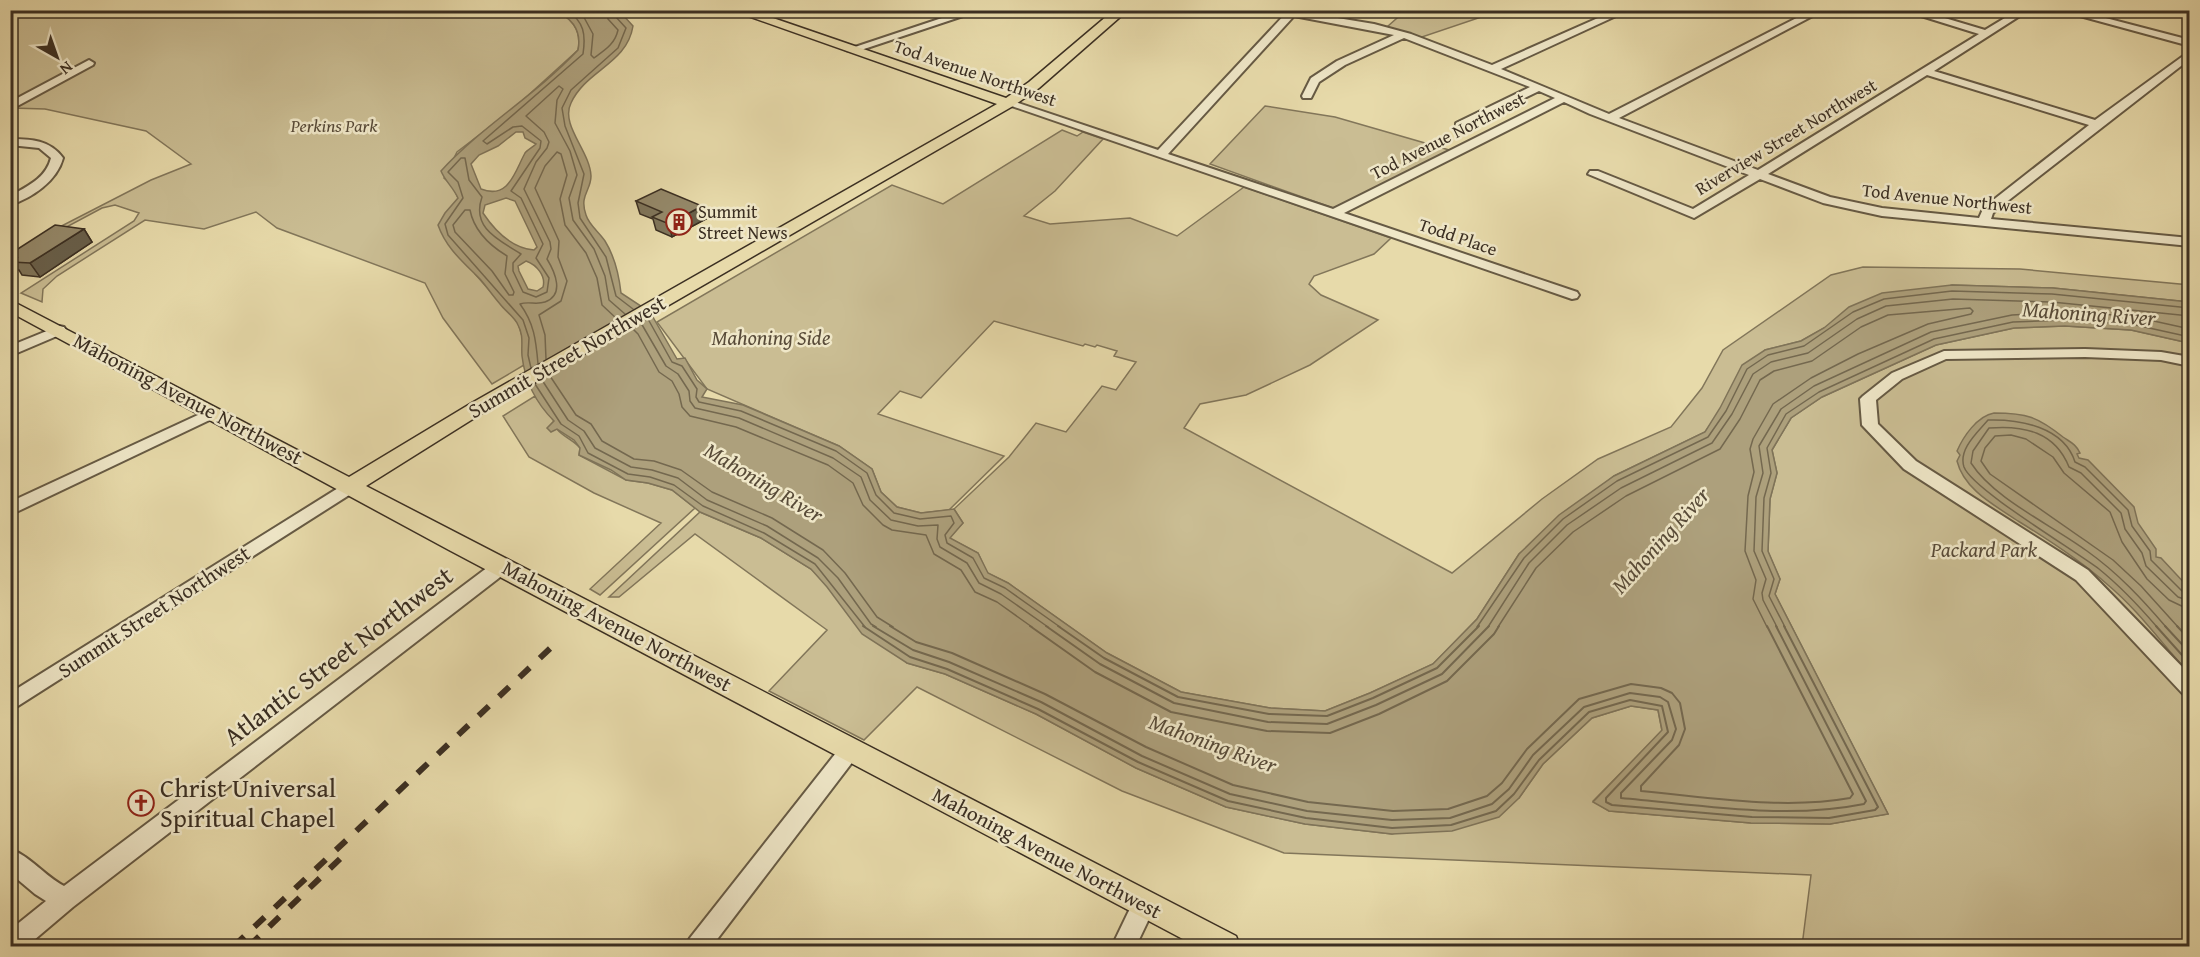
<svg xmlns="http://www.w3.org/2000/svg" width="2200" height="957" font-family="'Gentium Book Plus',serif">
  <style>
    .green { fill: #cabd93; stroke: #82765a; stroke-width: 1.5 }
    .water { fill: #ada07c; stroke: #7f7358; stroke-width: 1.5; fill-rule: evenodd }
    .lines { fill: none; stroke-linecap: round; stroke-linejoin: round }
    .shore-far1 { stroke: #74684f; stroke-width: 1.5 }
    .shore { stroke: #74684f; stroke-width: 2 }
    .minor-casing { stroke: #665a44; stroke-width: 4 }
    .major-casing { stroke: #3b2f22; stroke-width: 3 }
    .minor { fill: #efe7c8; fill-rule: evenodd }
    .major { fill: #e7daaa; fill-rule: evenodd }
    .rail { stroke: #3b2f22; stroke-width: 6; stroke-dasharray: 14 14; stroke-linecap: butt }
    .wall { fill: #7f755a; stroke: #3b2f22; stroke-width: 1.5 }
    .shaded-wall { fill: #685f4a; stroke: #3b2f22; stroke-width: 1.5 }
    .building { fill: #948869; stroke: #3b2f22; stroke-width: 1.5 }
    .labels { text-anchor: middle; stroke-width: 5; stroke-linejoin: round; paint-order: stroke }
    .far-street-label { font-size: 18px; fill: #3b2f22; stroke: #efe7c8 }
    .far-park-label { font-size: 18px; font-style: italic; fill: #584b39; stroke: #efe7c8 }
    .far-poi-label { font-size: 18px; fill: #3b2f22; stroke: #efe7c8; text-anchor: start }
    .park-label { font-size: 21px; font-style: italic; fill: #584b39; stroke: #efe7c8 }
    .street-label { font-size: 21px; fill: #3b2f22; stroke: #efe7c8 }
    .water-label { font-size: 22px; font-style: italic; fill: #584b38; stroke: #efe7c8 }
    .near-street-label { font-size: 26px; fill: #3b2f22; stroke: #efe7c8 }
    .near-poi-label { font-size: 26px; fill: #3b2f22; stroke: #efe7c8; text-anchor: start }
  </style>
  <rect width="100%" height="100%" fill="#e7daaa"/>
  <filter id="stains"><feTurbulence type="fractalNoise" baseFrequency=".00333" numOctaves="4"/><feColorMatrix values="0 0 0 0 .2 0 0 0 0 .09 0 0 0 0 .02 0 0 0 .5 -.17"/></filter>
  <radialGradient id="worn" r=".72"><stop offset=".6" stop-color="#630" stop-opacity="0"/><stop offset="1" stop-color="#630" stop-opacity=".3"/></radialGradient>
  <path class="green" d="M551,10C571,15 582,30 578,50L512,110L457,152L444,178L452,185L458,198L475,274L518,323L523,339L524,365L492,384L443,318L425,283L277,228L256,212L204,229L145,220L57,276L43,289L42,302L21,293L134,221L139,213L115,205L102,208L48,237L44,235L151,180L191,164L146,131L45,109L11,108V11Z
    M1405,11H1499L1419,38L1387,27Z
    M1265,106L1335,117L1456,152L1333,208L1210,164Z
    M1062,130L1077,136L1083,132L1103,139L1055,191L1024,216L1050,224L1130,218L1177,236L1244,187L1391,238L1374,254L1314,276L1309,284L1321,295L1378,320L1310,365L1246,395L1200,404L1184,428L1452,573L1542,499L1598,459L1671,427L1702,388L1723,350L1831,275L1863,267L2020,269L2190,285L2189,302L2053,288L1952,285L1824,328L1801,341L1765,350L1705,432L1614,476L1519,554L1477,619L1433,664L1370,693L1325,711L1270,708L1181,692L1107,653L1008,583L987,573L978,553L949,538L963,523L954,509L1009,457L1036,423L1066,432L1102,386L1116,390L1136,362L1114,356L1117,351L1097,345L1095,347L1085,344L1083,346L994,321L921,398L900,391L878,414L1004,456L949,510L921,513L897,507L881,492L872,469L839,446L707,389L657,322L892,185L943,204Z
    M2065,326L2131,330L2189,343V946H1802L1811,875L1284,853L1122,791L917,687L864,740L769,691L827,630L695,534L619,597H609L700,512L761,538L811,569L907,663L945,674L1036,714L1136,768L1226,807L1305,824L1392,834L1519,798L1543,764L1592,718L1631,706L1658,710L1662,731L1593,801L1609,811L1751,823L1830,824L1888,814L1775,594L1780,579L1768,552L1770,499L1777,473L1772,450L1791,418L1822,397L1936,345L2014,328Z
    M535,396L554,421L548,428L557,429C563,437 574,440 580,448L579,455L626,480L648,483L672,490L695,508L600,595L590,589L661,523L594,493L529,457L503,416Z"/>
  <path class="water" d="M551,11H616L623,15L633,26C627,64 586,70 571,103C560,125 590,151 591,176C591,191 579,195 586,215C589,225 599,232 605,241C615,257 619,275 621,293L650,312L677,359L685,358L697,380L707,389L702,397L743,405L839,446L872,469L881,492L897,507L921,513L954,509L963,523L950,538L978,553L988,573L1008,583L1107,653L1181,692L1270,708L1325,711L1370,693L1433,664L1477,619L1519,554L1559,515L1614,476L1705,432L1720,408L1742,365L1765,350L1801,341L1824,328L1849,307L1882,293L1952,285L2053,288L2189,302V343L2131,330L2065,326L2014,328L1936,345L1822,397L1791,418L1772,450L1777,473L1770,499L1768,551L1780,579L1775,594L1888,814L1830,824L1751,823L1609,811L1593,802L1662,730L1658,710L1631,706L1592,718L1543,764L1519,798L1499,817L1452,831L1392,834L1305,824L1226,807L1136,768L1036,714L945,674L907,663L862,634L827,587L811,569L761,538L700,512L672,490L648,483L626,480L611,470L579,455L580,448L574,440L557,429L551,432L547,428L554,421C537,404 525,382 522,356C521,345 524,336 518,325C515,317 505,311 500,304C493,296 487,287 480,279C463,262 446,248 438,225L445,213L458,198C453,187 445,181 441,171C482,126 536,95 578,50C582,30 571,15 551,11ZM516,132H523L525,138L536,144C533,147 527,150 525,153C515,171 509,200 481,189L471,164L479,155L498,146ZM506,198L515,201L537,247L534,250C511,248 495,231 483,213L485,205ZM526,261C537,265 546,276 543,287L537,291L528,289L519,271L518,266Z
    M1994,413C2027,413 2038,417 2063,437C2070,442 2076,444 2080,453L2077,454L2079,458L2088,460L2134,507L2138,523L2156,549V557L2161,558L2189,588V673C2162,644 2139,611 2108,585C2081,561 2049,540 2018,521C1996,506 1964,490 1957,461L1960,455L1957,451C1963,437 1977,416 1994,413Z"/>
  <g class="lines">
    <path class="shore-far1" d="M580,10L593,34L591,55L594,58C605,50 615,44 618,30L608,19L606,10
      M614,10L615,16L626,28L618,48L571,90L562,108L565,126L584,174L578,203L580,218L606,257L616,296L633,309
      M465,210H470C474,231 489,245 507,256L505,274L514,292L513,295H509L492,271L455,232L453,225Z
      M648,319L672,362L682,366L697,389L696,397L699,402L741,411L836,451L867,473L876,495L894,513L920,519L951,516L954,523L945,535L947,543L973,558L984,578L1005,588L1060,627
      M641,323L666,366L678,374L689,391L690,401L695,408L739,418L833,458L861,477L870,500L891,520L918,526L938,525L937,539L940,547L967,563L979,583L1001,594L1048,627
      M632,328L638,334L659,372L672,381L679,394L682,407L690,416L736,427L828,465L853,483L863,505L883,525L892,530L926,535L934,554L961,570L975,592L997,602L1032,627
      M546,359L545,335L539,315L561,301L567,281L558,257L559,241L535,188L545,166L557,152L561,154L567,175L560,199L565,225L586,253L597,278L602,305L617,319
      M538,364C536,340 534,323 520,304C528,301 536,305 545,302C565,295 555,272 547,259L551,249L550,242L524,189L536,162L547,148L549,142L544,132L526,116L559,86L563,89L557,100L555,123L570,151L577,175L569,198L573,220L594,249L605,276L609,300L625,314
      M531,368L528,355L529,338L523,320L448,235L445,224L463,198L458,182L448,172L461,158H465L469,180L482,197C471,228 499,240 521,254L513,263V271L523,292L536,297L547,292L549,278L536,258L543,244L521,198L511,191L540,148L541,141L522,126L513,127L487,144L483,141L583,54C586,34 584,22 567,10
      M550,376L576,415L591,424L602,441L634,459L654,461L681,470L712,492L772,518L823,550L845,573L877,617L893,627
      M542,380L568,420L584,431L595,448L631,467L652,470L678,478L707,500L767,526L818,558L838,578L871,624L876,627
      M535,384L561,424L579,436L588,453L628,474L650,477L674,485L703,506L764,533L815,564L865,627
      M1477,627L1524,558L1563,519L1617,481L1708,437L1726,411L1747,369L1768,355L1804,346L1853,312L1884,299L1952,291L2052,294L2190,308
      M1488,627L1529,563L1567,525L1621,488L1712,443L1732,414L1753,374L1771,362L1808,353L1857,319L1886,306L1953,299L2052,302L2190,316
      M1498,627L1536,568L1573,532L1626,496L1720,449L1740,419L1760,380L1774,371L1812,361L1861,327L1888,315L1970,308L1973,311L1971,314L1928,324L1858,354L1811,378L1773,404L1753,439L1750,449L1754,472L1748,496L1745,551L1756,580L1753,599L1767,627
      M1777,627L1763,600L1762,593L1766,579L1754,551L1756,497L1763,473L1759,446L1781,409L1814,386L1931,332L2012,315L2065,312L2131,316L2190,329
      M1785,627L1769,596L1774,579L1762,551L1764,498L1771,473L1767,448L1786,414L1819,392L1934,339L2013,322L2065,320L2131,324L2190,337
      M2157,627C2139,606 2120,586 2099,569C2074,550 1972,489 1964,467C1958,449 1978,432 1988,420C2020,419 2064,427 2075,462L2085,467L2128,510L2132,526L2150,551L2151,560L2183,592L2190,593
      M2166,627C2142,599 2118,573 2087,551C2052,525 1994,499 1971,463L1973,451L1989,428C2024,425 2055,432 2069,467L2081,473L2121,513L2125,529L2142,553L2146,566L2178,597L2190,601
      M2178,627L2141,586L2113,560L1990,474L1981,461L1985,448L1995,436L2011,435L2026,439L2053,457L2064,473L2110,512L2122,542L2147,579L2169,600L2190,610"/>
    <path class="shore" d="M863,626L910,657L947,669L1038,709L1138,762L1228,801L1306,818L1392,828L1451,825L1496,811L1514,794L1539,760L1589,712L1630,700L1662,706L1668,732L1606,798V802L1612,805L1752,817L1829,818L1875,810L1878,807L1784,626
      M873,626L913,650L949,662L1041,702L1142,756L1230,794L1307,811L1392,820L1450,818L1492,804L1509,789L1533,755L1584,707L1630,693L1660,697L1668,702L1676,729L1672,740L1621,793V798C1701,805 1785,820 1864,804L1866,801L1776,626
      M890,626L916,642L952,653L1045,694L1146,747L1233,785L1308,802L1393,811L1448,809L1487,796L1502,783L1527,749L1579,699L1631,684L1661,688L1672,693L1680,703L1685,729L1679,745L1641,786V791C1709,797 1782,810 1850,798L1853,794L1767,626
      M1030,626L1095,672L1171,712L1267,731L1330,733L1379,714L1447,681L1494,634L1499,626
      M1046,626L1100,664L1174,703L1268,722L1327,724L1376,705L1442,674L1489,626
      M1058,626L1104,658L1178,697L1269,714L1327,716L1373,698L1437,668L1479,626
      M2156,626L2190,664
      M2165,626L2190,653
      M2177,626L2190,640"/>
    <g class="minor-casing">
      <path id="minor" d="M966,10H981L855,52L846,50Z
        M1289,10L1374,24L1411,34L1492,65L1616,10H1629L1501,69L1609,114L1812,10H1824L1619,118L1758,170L1979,34L1902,10H1918L1985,30L2018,10H2029L1934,71L2095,120L2190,51V59L2000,207L1993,213L1991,219L2190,238V246L1882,216L1823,203L1760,179L1694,218L1588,174L1590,171H1598L1693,209L1749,175L1590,114L1564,102L1344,213L1577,292L1579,295L1577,298L1572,299L1003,103L1008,100L1012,101L1158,150ZM1294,16L1394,35L1337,61L1311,78L1302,96L1303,98H1311L1319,82L1345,65L1404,38L1530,87L1456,123V127H1464L1539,91L1555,98L1333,209L1168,154ZM1927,75L2089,125L1992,201L1983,209L1979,218L1882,208L1830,197L1768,174Z
        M2058,10H2075L2190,40V46Z
        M89,60L94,63L93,65L10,110V102Z
        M10,139C31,139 50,140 63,158C57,181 32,198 10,205V196C28,186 46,178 51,158L39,148L10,145Z
        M59,326L64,327L66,330L64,333L10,356V346Z
        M2085,349L2161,352L2190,357V366L2161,360L2085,357L1946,359L1902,379L1876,400L1878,424L1916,461L2088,570L2190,675V696L2183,694L2076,580L1904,469L1862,425L1860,399L1863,396L1892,373L1944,351Z
        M213,408L221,413L218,416L10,515V502Z
        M351,480L357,482L359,486L357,490L10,711V693Z
        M502,560L508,561L511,566L508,571L73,907L27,946H10V930L46,901L35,894L10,873V849C30,856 45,876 64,886L496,561Z
        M850,741L857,744L860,750L857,756L712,946H686L690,938L843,744Z
        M1144,893L1152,896L1156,904L1136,946H1112L1136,896Z"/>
    </g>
    <g class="major-casing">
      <path id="major" d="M731,10H750L1006,98L1029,82L1114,10H1128L1039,88L1013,106L484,412L366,486L1236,936L1240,946H1196L449,550L10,312V300L349,477L470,404L997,104Z"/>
    </g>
    <use href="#minor" class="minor"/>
    <use href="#major" class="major"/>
    <path class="rail" d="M234,946L558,641
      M249,946L344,855"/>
  </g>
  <path class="wall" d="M636,201L706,219L672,237L656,230L653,219L640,214Z
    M84,229L92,242L40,277L22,275L19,270H15L10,263V254Z"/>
  <path class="shaded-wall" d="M702,206L706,219L672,237L669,224Z
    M84,229L92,242L40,277L30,263Z"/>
  <path class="building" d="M661,189L702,206L669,224L652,217L662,212L636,201Z
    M55,225L84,229L30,263L12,262L17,258L10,257V254Z"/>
  <defs>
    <g id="building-ring" transform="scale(1.35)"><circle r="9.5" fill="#efe7c8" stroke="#8f2418" stroke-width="1.5"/><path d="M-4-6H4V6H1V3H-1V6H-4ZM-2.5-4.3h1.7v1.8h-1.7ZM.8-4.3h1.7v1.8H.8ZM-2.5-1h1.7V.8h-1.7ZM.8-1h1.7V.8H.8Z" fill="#8f2418"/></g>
    <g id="church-ring" transform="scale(1.35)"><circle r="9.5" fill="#efe7c8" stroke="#8f2418" stroke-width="1.5"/><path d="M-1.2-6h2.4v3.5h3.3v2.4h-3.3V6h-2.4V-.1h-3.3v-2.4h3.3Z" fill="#8f2418"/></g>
  </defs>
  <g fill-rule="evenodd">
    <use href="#building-ring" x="679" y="222"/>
    <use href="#church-ring" x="141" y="803"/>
  </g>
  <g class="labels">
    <g class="far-street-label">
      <text transform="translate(975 73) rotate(19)" y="6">Tod Avenue Northwest</text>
      <text transform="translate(1448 136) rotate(-27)" y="6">Tod Avenue Northwest</text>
      <text transform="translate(1786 137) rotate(-31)" y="6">Riverview Street Northwest</text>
      <text transform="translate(1947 199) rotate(6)" y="6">Tod Avenue Northwest</text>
      <text transform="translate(1458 237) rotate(19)" y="6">Todd Place</text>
    </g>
    <g class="far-park-label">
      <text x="334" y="132">Perkins Park</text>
    </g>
    <g class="far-poi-label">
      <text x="698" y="218">Summit<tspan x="698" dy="21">Street News</tspan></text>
    </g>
    <g class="park-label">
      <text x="771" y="345">Mahoning Side</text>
      <text x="1984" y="557">Packard Park</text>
    </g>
    <g class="street-label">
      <text transform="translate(567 357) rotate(-30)" y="7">Summit Street Northwest</text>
      <text transform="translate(188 399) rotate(28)" y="7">Mahoning Avenue Northwest</text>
      <text transform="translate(154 612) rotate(-33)" y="7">Summit Street Northwest</text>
      <text transform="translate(617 626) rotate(28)" y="7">Mahoning Avenue Northwest</text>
      <text transform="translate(1047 853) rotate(28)" y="7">Mahoning Avenue Northwest</text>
    </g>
    <g class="water-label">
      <text transform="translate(2089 313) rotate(4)" y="8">Mahoning River</text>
      <text transform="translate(764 482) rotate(31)" y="8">Mahoning River</text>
      <text transform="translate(1660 540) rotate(-48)" y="8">Mahoning River</text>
      <text transform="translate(1213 743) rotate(20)" y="8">Mahoning River</text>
    </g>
    <g class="near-street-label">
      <text transform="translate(338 656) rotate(-37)" y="9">Atlantic Street Northwest</text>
    </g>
    <g class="near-poi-label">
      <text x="160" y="797">Christ Universal<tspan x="160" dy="30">Spiritual Chapel</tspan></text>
    </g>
  </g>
  <rect width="2200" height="957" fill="none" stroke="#e7daaa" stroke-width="36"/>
  <rect x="12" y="12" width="2176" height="933" fill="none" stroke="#3b2f22" stroke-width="3"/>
  <rect x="18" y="18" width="2164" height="921" fill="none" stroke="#3b2f22" stroke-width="1.5"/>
  <g transform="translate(57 57) rotate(140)" stroke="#efe7c8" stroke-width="4.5" paint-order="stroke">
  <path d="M0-4.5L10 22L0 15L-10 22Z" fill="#3b2f22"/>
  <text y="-9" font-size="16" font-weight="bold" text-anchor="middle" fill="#3b2f22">N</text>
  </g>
  <rect width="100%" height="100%" filter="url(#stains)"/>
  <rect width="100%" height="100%" fill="url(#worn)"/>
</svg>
